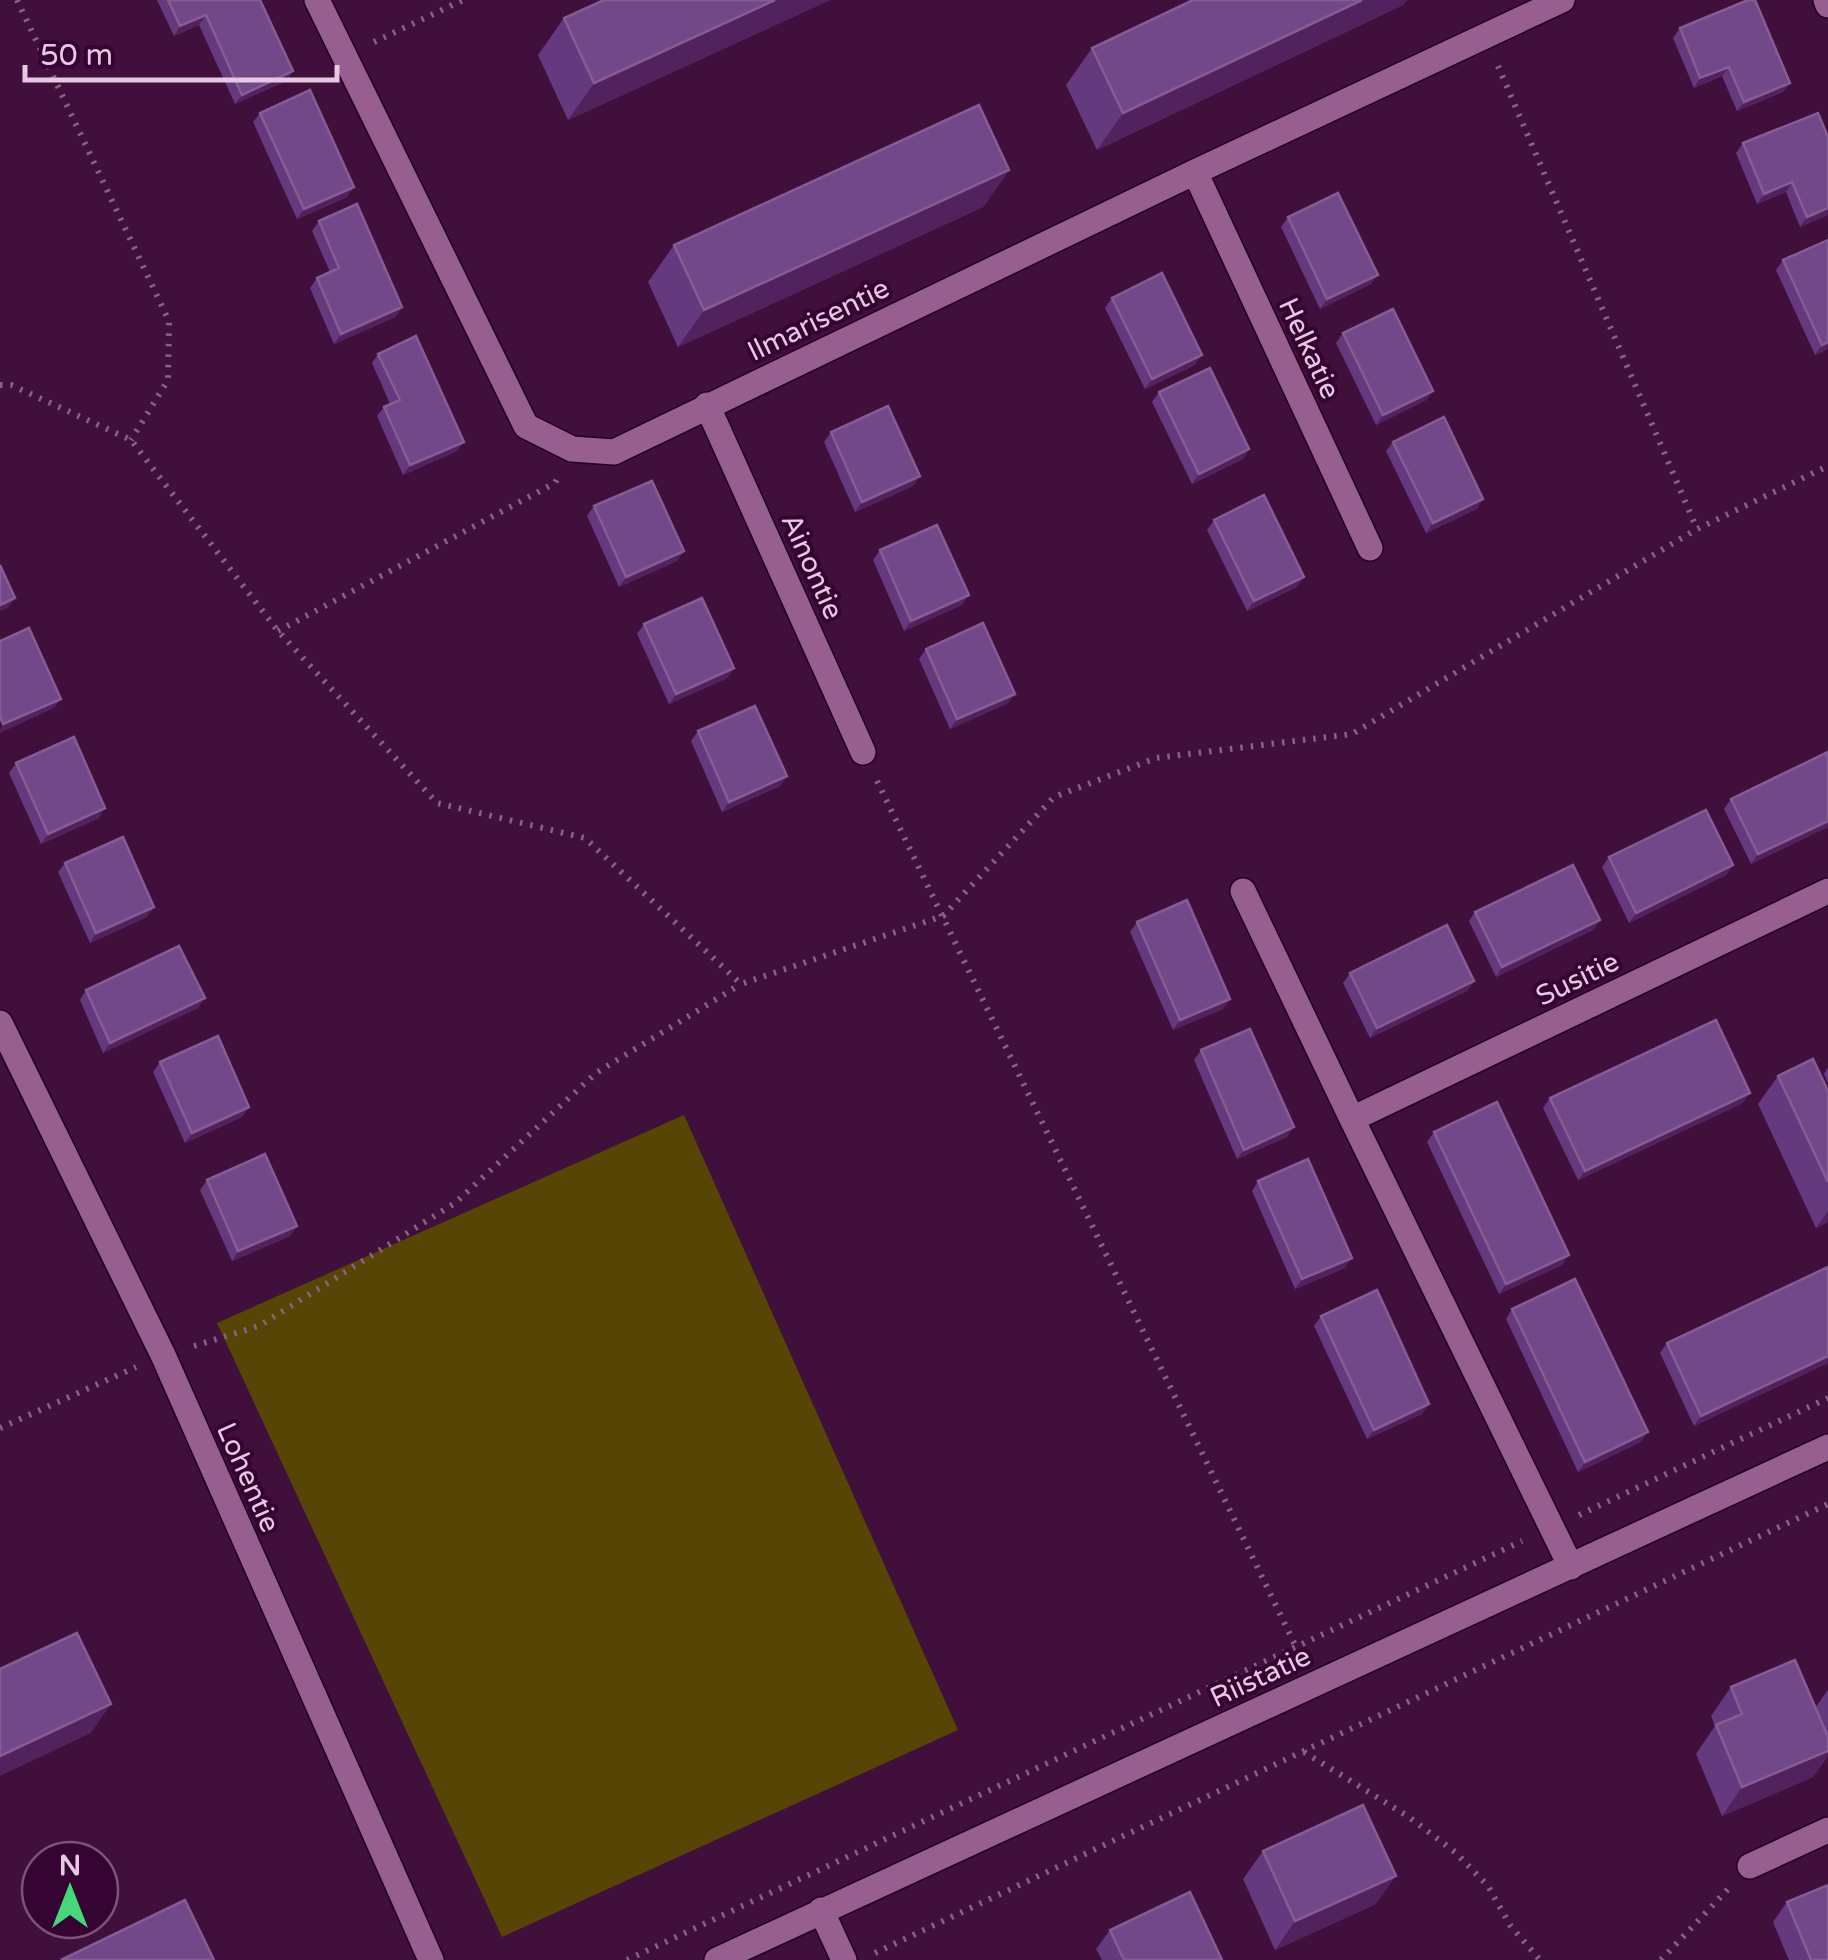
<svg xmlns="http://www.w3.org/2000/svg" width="1828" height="1960" font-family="'Varela Round',sans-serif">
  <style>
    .green { fill: #574505 }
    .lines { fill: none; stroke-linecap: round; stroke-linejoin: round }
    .minor-casing { stroke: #22001f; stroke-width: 28 }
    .path { stroke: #8a6185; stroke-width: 6; stroke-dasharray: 2.5 8; stroke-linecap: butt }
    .minor { stroke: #965f8f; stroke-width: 25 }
    .wall { fill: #65397d }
    .shaded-wall { fill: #51225e }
    .building { fill: #734888; stroke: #855c96; stroke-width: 2.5 }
    .labels { text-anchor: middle; stroke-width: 8; stroke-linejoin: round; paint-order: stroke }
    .street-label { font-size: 28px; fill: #e7c8e2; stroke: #350432 }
  </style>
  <rect width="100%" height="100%" fill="#410f3c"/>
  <path class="green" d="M684,1115L958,1730L502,1937L217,1323Z"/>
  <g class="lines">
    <g class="minor-casing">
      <path id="minor" d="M317,0L526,426L572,449L614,452L1195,172L1562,0
        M1826,0L1828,5
        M1195,172L1370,548
        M707,405L863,752
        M1243,891L1352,1119
        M0,1023L163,1355L431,1960
        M1571,1567L1352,1119L1828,891
        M1750,1866L1828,1830
        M821,1910L844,1960
        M717,1960L1828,1447"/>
    </g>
    <path class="path" d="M17,0L169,321L168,380L131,440
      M374,42L463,0
      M1498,66L1697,529
      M0,385H11L131,440L278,631L437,803L585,838L741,984L943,916L1054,797L1156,758L1352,734L1697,529L1828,466
      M278,631L555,483L558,477
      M877,781L1296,1647
      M194,1346L259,1326L455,1203L596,1073L741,984
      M0,1428L136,1367
      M1579,1515L1828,1398
      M1304,1752L1409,1817L1455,1852L1488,1886L1510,1925L1540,1960
      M875,1953L1828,1504
      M627,1960L1522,1541
      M1661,1960L1729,1888"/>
    <use href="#minor" class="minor"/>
  </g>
  <path class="wall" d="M157,0H260L293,71L286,81L235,104L199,25L174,36Z
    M604,0H830L568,120L538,55L564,18Z
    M1193,0H1407L1403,5L1097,150L1066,85L1092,48Z
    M1680,28L1790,83L1783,92L1737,111L1722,76L1694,88L1673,38Z
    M260,113L347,197L297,219L253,122Z
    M1828,137V215L1800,227L1786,192L1757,204L1736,153L1743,143Z
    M1009,170L983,207L678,347L648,282L674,245Z
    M1288,217L1371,284L1320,309L1281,227Z
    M319,221L402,307L395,317L334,344L310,288L317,278L330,272L312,231Z
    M1828,240V349L1815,355L1776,270L1783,260Z
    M1112,298L1195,365L1145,389L1105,308Z
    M1343,333L1433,391L1426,400L1376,425L1336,343Z
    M378,354L457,451L403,475L377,416L384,407L390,404L372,363Z
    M1159,392L1249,449L1243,459L1192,484L1152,402Z
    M831,432L913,486L855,512L824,442Z
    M1393,442L1477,509L1426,533L1386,451Z
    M594,506L677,561L619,587L587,516Z
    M1214,520L1297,587L1247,611L1207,530Z
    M880,550L962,605L904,631L873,560Z
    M644,624L734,668L727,678L669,704L637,634Z
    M926,649L1015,694L1008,703L950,729L919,659Z
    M698,731L787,776L780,786L722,812L691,741Z
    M1828,752V827L1751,864L1724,809L1731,799Z
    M16,763L99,818L41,844L9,773Z
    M1609,857L1733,865L1726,875L1629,923L1602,867Z
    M65,863L147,917L90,943L58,872Z
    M1475,912L1600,920L1593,930L1496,977L1469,921Z
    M1137,922L1223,1009L1173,1030L1130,932Z
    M1350,973L1474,981L1467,991L1370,1038L1343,983Z
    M86,990L198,1008L103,1053L80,1000Z
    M1201,1050L1287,1137L1237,1159L1194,1060Z
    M160,1062L249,1107L242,1117L185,1143L153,1072Z
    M1828,1067V1083L1824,1074Z
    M1778,1076L1828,1091V1222L1816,1228L1758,1104Z
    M1550,1098L1743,1103L1578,1180L1543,1108Z
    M1434,1132L1569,1255L1562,1265L1499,1294L1427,1142Z
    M207,1180L297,1226L290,1236L232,1261L200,1190Z
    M1258,1181L1345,1268L1295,1289L1252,1191Z
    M1828,1267V1363L1694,1426L1660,1353L1667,1343Z
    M1512,1309L1641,1442L1578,1472L1506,1319Z
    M1321,1316L1429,1404L1422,1414L1367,1439L1314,1326Z
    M1731,1687L1815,1708L1828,1690V1756L1813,1777L1722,1816L1696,1754L1715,1726L1711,1716Z
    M1263,1851L1376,1904L1275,1950L1243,1879Z
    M1787,1902L1828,1960H1789L1773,1922Z
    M1110,1930L1222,1960H1102L1096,1949Z"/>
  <path class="shaded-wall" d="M775,0H830L568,120L594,83Z
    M1362,0H1407L1403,5L1097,150L1123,113Z
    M206,15L199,25L174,36L180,26Z
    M1729,67L1722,76L1694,88L1700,78Z
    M293,71L286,81L235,104L242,95Z
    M1790,83L1783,92L1737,111L1744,102Z
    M1009,170L983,207L678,347L704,310Z
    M1792,182L1786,192L1757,204L1764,194Z
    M354,187L347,197L297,219L304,209Z
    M1828,208V215L1800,227L1807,217Z
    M1378,275L1371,284L1320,309L1327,299Z
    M402,307L395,317L334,344L341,334Z
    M1828,342V349L1815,355L1822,345Z
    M1202,355L1195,365L1145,389L1152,379Z
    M1433,391L1426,400L1376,425L1383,415Z
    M464,442L457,451L403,475L410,465Z
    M1249,449L1243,459L1192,484L1199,474Z
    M920,476L913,486L855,512L862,502Z
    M1483,499L1477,509L1426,533L1433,523Z
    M684,551L677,561L619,587L626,577Z
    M1304,577L1297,587L1247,611L1254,601Z
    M969,595L962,605L904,631L911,621Z
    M15,598L8,608L0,611V605Z
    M734,668L727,678L669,704L676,694Z
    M1015,694L1008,703L950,729L957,719Z
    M61,699L54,708L0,733V729L3,724Z
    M787,776L780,786L722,812L729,802Z
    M105,808L99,818L41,844L48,834Z
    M1828,821V827L1751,864L1758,854Z
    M1733,865L1726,875L1629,923L1636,913Z
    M154,907L147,917L90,943L96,933Z
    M1600,920L1593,930L1496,977L1502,967Z
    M1474,981L1467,991L1370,1038L1377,1028Z
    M205,998L198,1008L103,1053L110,1043Z
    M1230,999L1223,1009L1173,1030L1180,1020Z
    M1750,1093L1743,1103L1578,1180L1585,1171Z
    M249,1107L242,1117L185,1143L192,1133Z
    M1294,1127L1287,1137L1237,1159L1244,1150Z
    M1828,1211V1222L1816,1228Z
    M297,1226L290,1236L232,1261L238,1251Z
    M1569,1255L1562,1265L1499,1294L1506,1284Z
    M1352,1258L1345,1268L1295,1289L1302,1279Z
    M1828,1356V1363L1694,1426L1701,1416Z
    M1429,1404L1422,1414L1367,1439L1374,1430Z
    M1648,1432L1641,1442L1578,1472L1585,1462Z
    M111,1704L91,1733L0,1776V1756Z
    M1828,1751V1756L1813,1777L1722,1816L1742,1787Z
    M1396,1876L1376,1904L1275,1950L1295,1921Z"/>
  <path class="building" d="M168,0H260L293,71L242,95L206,15L180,26Z
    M604,0H775L594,83L564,18Z
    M1193,0H1362L1123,113L1092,48Z
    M1748,0H1755L1790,83L1744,102L1729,67L1700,78L1680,28Z
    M310,90L354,187L304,209L260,113Z
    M979,105L1009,170L704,310L674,245Z
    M1818,113L1828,137V208L1807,217L1792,182L1764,194L1743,143Z
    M1338,193L1378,275L1327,299L1288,217Z
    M357,204L402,307L341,334L317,278L339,268L319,221Z
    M1828,240V342L1822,345L1783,260Z
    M1162,273L1202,355L1152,379L1112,298Z
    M1393,309L1433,391L1383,415L1343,333Z
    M416,336L464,442L410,465L384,407L400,400L378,354Z
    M1210,368L1249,449L1199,474L1159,392Z
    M888,406L920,476L862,502L831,432Z
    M1444,417L1483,499L1433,523L1393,442Z
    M652,481L684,551L626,577L594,506Z
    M1264,495L1304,577L1254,601L1214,520Z
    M937,525L969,595L911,621L880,550Z
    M0,565L15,598L0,605Z
    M702,598L734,668L676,694L644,624Z
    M983,623L1015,694L957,719L926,649Z
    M29,628L61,699L3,724L0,717V641Z
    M755,706L787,776L729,802L698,731Z
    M74,737L105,808L48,834L16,763Z
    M1828,752V821L1758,854L1731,799Z
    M1706,810L1733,865L1636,913L1609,857Z
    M123,837L154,907L96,933L65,863Z
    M1573,865L1600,920L1502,967L1475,912Z
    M1187,900L1230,999L1180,1020L1137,922Z
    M1447,925L1474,981L1377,1028L1350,973Z
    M179,946L205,998L110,1043L86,990Z
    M1716,1020L1750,1093L1585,1171L1550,1098Z
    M1250,1029L1294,1127L1244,1150L1201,1050Z
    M218,1036L249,1107L192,1133L160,1062Z
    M1813,1059L1828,1091V1182L1778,1076Z
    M1497,1102L1569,1255L1506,1284L1434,1132Z
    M265,1154L297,1226L238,1251L207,1180Z
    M1308,1159L1352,1258L1302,1279L1258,1181Z
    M1828,1267V1356L1701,1416L1667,1343Z
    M1575,1279L1648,1432L1585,1462L1512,1309Z
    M1377,1290L1429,1404L1374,1430L1321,1316Z
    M77,1633L111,1704L0,1756V1669Z
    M1795,1660L1828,1737V1751L1742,1787L1716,1725L1742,1714L1731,1687Z
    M1363,1805L1396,1876L1295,1921L1263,1851Z
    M1828,1885V1960H1811L1787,1902Z
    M1190,1892L1222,1960H1124L1110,1930Z
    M185,1900L214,1960H61Z"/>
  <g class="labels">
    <g class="street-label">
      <text transform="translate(818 319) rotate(-26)" y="10">Ilmarisentie</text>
      <text transform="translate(1310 348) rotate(65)" y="10">Helkatie</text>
      <text transform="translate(813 566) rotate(66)" y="10">Ainontie</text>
      <text transform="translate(1577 978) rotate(-26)" y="10">Susitie</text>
      <text transform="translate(249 1477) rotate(66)" y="10">Lohentie</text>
      <text transform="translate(1260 1676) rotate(-25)" y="10">Riistatie</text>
    </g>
  </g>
  <g transform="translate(70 1890)"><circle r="48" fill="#350432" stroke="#7c5278" stroke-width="2.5"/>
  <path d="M0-8L18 38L0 25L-18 38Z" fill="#46d77a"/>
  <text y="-15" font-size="28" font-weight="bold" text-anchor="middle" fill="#e7c8e2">N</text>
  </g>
  <path d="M25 65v15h312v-15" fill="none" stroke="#e7c8e2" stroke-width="5"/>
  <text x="40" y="65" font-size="30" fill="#e7c8e2" stroke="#350432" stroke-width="8" paint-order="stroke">50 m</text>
</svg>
